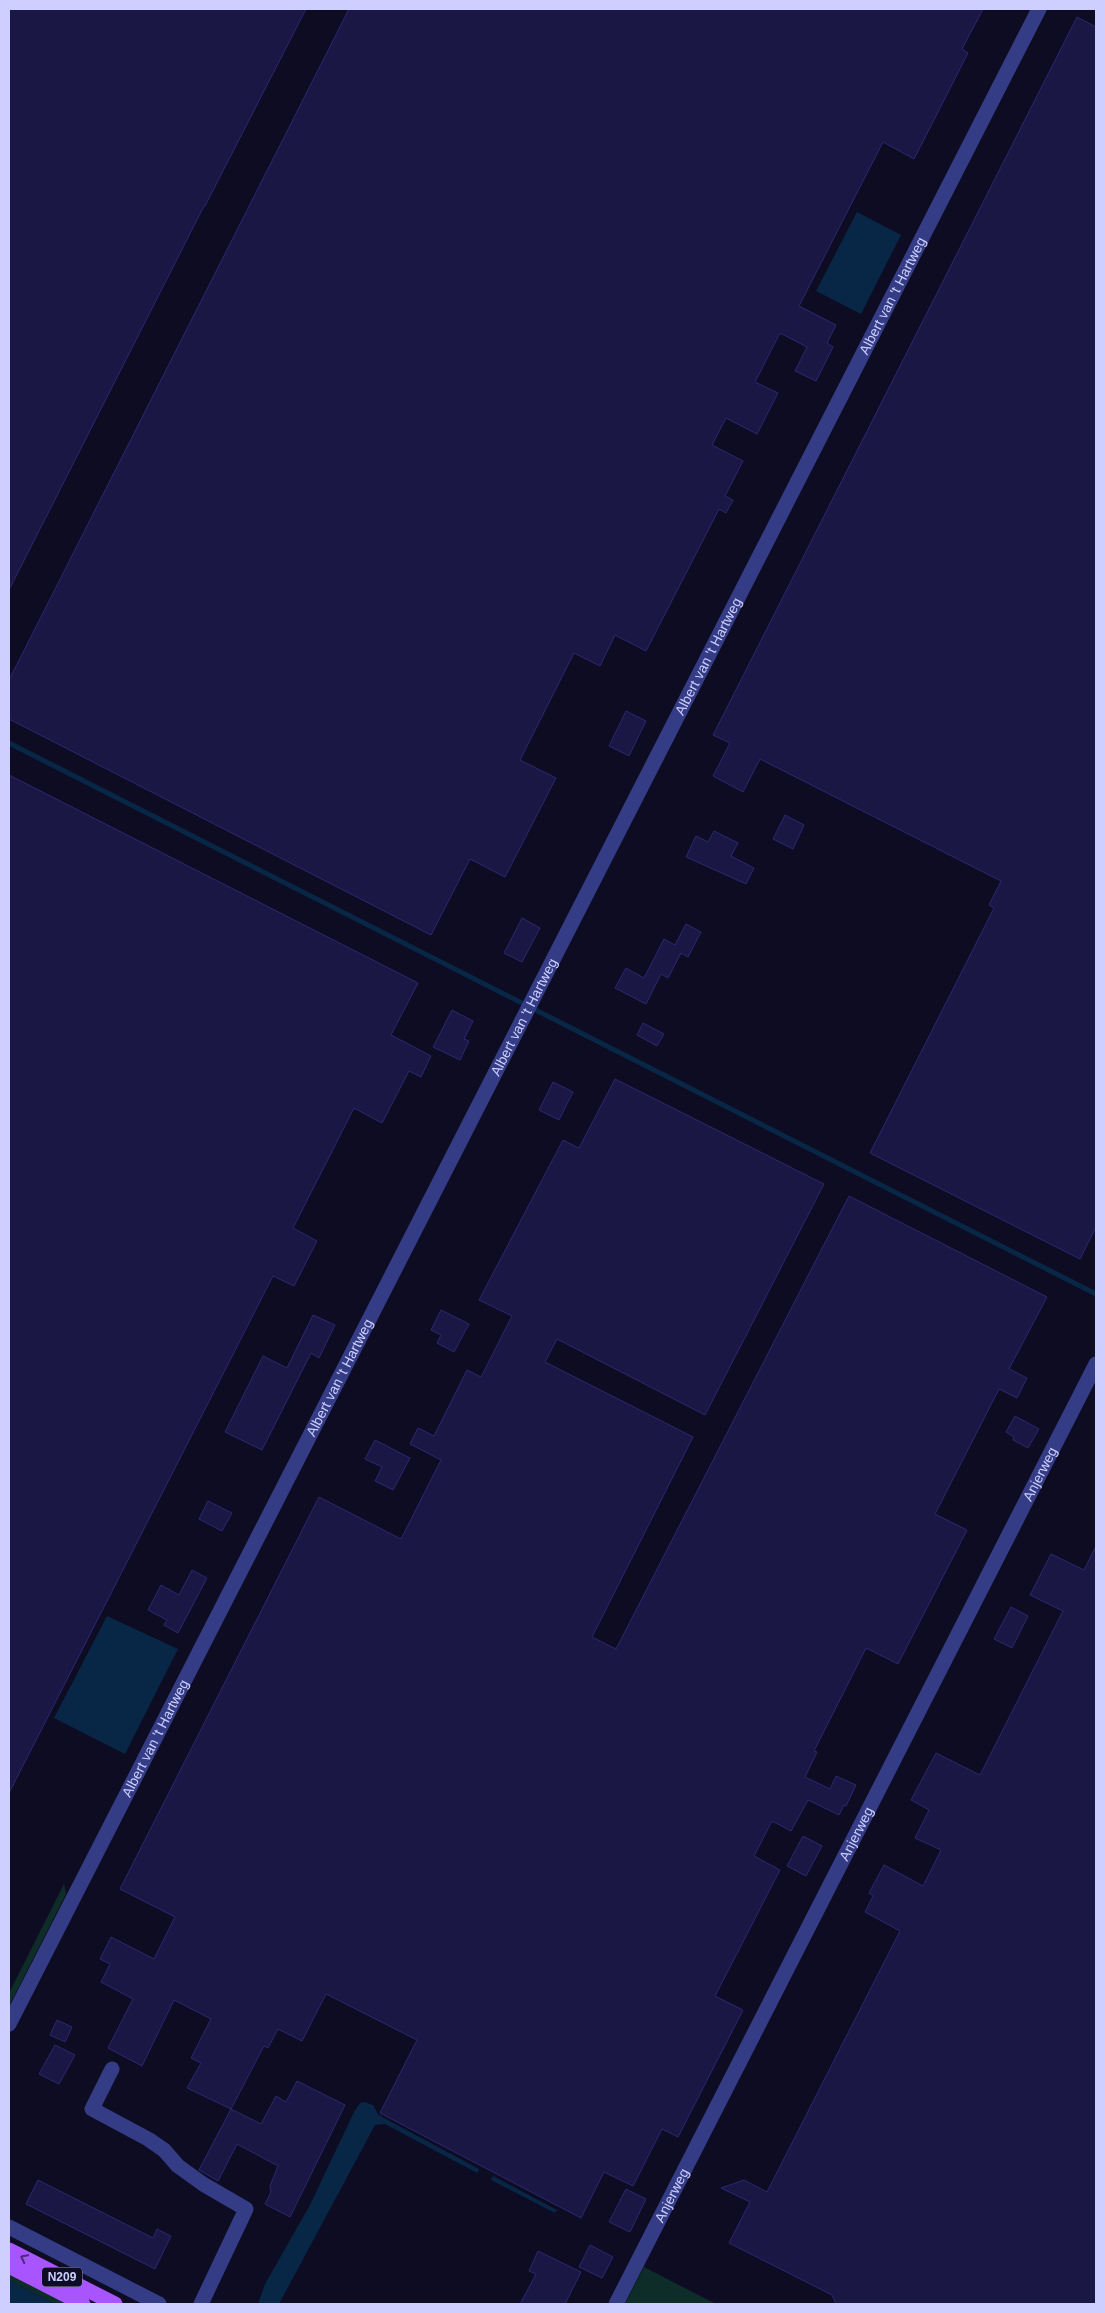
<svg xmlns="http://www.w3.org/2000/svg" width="1105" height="2313" font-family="Arial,sans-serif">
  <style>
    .green { fill: #0f2d28 }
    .water { fill: #082746 }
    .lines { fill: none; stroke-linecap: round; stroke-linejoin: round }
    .stream { stroke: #082746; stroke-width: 5 }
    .building { fill: #1a1745; stroke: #2c2872 }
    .minor { stroke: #343c85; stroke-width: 15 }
    .major { stroke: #a855ff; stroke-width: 15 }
    .oneway { stroke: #4b297b }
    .labels { text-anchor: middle; stroke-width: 5; stroke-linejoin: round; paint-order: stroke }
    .shield { fill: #0d0c23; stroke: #9494bd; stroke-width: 1 }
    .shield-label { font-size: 12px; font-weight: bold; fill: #cecfff }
    .street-label { font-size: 14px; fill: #cecfff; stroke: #0d0c23 }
  </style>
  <rect width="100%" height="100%" fill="#0d0c23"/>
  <path class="green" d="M64,1884L66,1894L9,2006V1993Z
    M644,2267L716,2304H625Z
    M9,2272L71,2304H55L9,2280Z"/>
  <path class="water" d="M857,212L901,235L861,314L816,291Z
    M107,1616L178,1649L125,1754L54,1718Z
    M364,2102L373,2105L378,2114L384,2118L479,2169L477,2173L385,2124L375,2125L279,2304H258L265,2284L310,2205L354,2112L360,2103Z
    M493,2176L557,2210L555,2213L491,2180Z
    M9,2280L55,2304H9Z"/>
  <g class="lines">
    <path class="stream" d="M9,743L1096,1294"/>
  </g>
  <path class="building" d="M9,9H306L205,206H204L9,590Z
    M349,9H983L962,49L968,53L914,159L883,142L799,306L836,325L827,343L833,347L816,381L795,371L807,347L780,333L755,382L778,393L757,434L726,418L712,445L743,461L725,496L733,500L726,513L719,509L646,651L615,635L600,666L574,653L520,760L556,778L505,877L470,859L431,935L9,719V680Z
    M1077,17L1096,27V1227L1080,1259L870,1153L994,908L989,905L1001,881L760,759L743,792L713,776L730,743L713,735Z
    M626,711L646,721L629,756L609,746Z
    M9,775L418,983L391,1035L431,1056L421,1077L409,1071L382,1123L354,1108L293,1228L317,1241L294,1286L273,1276L9,1793Z
    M785,815L804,825L793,849L773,839Z
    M714,831L738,843L731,856L754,868L746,884L686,857L696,836L708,842Z
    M522,918L540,928L522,962L504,953Z
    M686,924L701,932L688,957L681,953L668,978L661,974L646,1004L615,988L626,968L644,978L664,939L675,945Z
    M452,1010L473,1021L464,1039L469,1041L460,1060L433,1047Z
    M643,1023L664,1034L657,1046L637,1035Z
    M615,1079L824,1184L705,1415L557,1339L545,1362L693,1437L592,1637L616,1649L849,1196L1047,1297L1009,1369L1027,1378L1017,1398L999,1389L935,1514L967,1530L898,1664L866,1648L814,1751L817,1752L805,1777L830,1789L836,1776L856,1785L846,1806L844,1805L839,1815L808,1800L791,1831L772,1821L754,1856L780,1870L715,1996L743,2010L678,2137L662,2129L633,2186L604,2172L581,2218L380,2113L417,2040L326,1994L302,2041L278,2029L268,2048L264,2046L231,2109L261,2124L276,2096L286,2102L297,2081L345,2105L290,2217L265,2204L271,2192L270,2186L278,2166L237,2144L218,2181L199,2170L231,2109L187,2088L201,2063L191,2058L211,2019L174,2000L142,2066L108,2048L133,1999L101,1982L110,1964L100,1959L111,1937L154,1959L175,1917L120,1889L319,1497L401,1539L441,1460L410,1444L418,1428L434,1436L467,1370L481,1377L512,1316L479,1300L563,1140L579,1148Z
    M553,1082L573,1092L559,1120L539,1110Z
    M441,1310L469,1324L454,1352L437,1343L441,1335L431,1330Z
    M313,1315L335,1325L319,1358L311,1353L262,1450L225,1432L263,1356L287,1368Z
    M1015,1416L1039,1429L1028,1448L1013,1440L1014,1437L1006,1432Z
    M375,1440L410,1458L393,1490L375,1481L382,1467L365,1459Z
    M208,1501L232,1513L222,1531L199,1519Z
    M1096,1546V2304H836L832,2295L729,2243L750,2202L721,2188L744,2180L767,2192L900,1931L865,1912L873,1896L869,1893L884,1865L923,1886L941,1850L915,1838L929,1810L911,1800L936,1753L980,1775L1063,1611L1030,1595L1051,1554L1084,1570Z
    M192,1570L207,1578L178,1633L164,1625L167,1620L148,1610L161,1585L179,1595Z
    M1011,1607L1028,1616L1012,1648L994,1639Z
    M803,1836L822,1846L806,1876L787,1866Z
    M57,2020L72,2027L65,2042L50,2035Z
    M55,2045L75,2055L59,2084L39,2074Z
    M38,2180L153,2238L157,2229L171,2236L155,2269L26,2204Z
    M626,2189L646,2199L630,2232L609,2222Z
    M590,2245L613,2257L602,2278L579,2267Z
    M538,2251L581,2272L565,2304H520L536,2274L529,2271Z"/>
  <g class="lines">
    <g class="minor">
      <path id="s1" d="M9,2024L1039,9"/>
      <path d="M112,2069L92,2109L148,2139L164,2150L178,2166L203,2184L246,2209L201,2304"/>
      <path d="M9,2227L159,2304"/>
      <path id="s2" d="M616,2304L1096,1364"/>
    </g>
    <path class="major" d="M9,2250L115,2304
      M9,2266L83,2304"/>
  </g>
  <defs><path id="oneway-chevron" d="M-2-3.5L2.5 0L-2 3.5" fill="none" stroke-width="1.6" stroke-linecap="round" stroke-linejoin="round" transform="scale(1.25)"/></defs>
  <use class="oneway" href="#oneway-chevron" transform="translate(24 2258) rotate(-153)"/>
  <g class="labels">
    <rect class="shield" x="42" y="2267.5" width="40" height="19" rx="4"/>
    <g class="shield-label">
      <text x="62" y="2281">N209</text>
    </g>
    <g class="street-label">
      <text dy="5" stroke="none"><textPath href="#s1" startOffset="1941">Albert van 't Hartweg</textPath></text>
      <text dy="5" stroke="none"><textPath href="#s1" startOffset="1536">Albert van 't Hartweg</textPath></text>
      <text dy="5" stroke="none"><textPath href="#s1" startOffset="1131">Albert van 't Hartweg</textPath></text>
      <text dy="5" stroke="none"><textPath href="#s1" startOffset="726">Albert van 't Hartweg</textPath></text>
      <text dy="5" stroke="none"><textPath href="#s2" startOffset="932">Anjerweg</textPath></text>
      <text dy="5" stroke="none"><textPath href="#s1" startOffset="321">Albert van 't Hartweg</textPath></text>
      <text dy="5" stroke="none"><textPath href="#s2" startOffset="528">Anjerweg</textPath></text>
      <text dy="5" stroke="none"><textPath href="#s2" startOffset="122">Anjerweg</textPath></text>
    </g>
  </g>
  <rect width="1105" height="2313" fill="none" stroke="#cecfff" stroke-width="20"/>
</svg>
